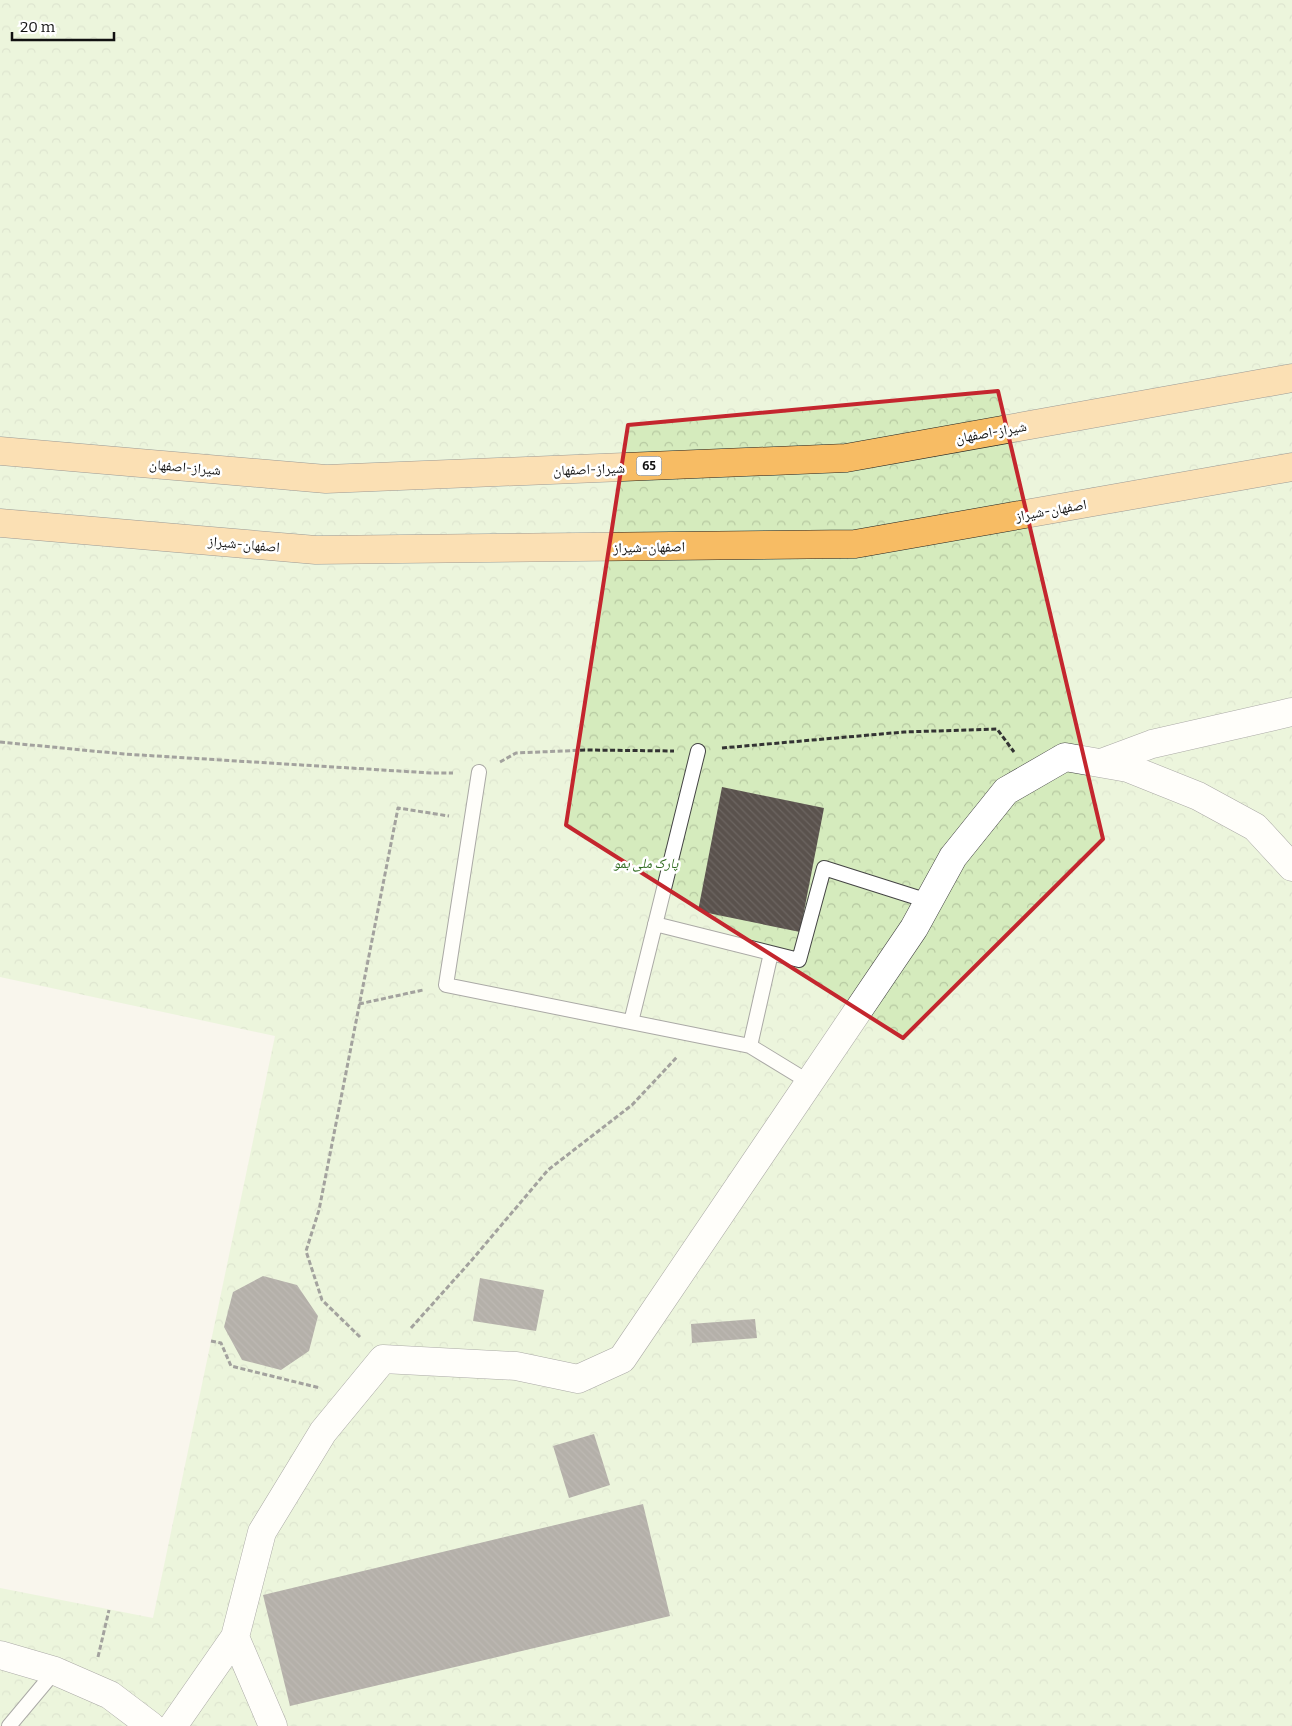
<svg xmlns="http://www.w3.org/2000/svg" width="1292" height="1726" font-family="Bitter,'Noto Naskh Arabic',serif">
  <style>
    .park { fill: url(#park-crowns) }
    .plaza { fill: #f1ede2 }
    .building { fill: url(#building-back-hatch) }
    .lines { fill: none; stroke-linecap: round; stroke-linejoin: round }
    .service-casing { stroke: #444; stroke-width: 16 }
    .minor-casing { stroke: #444; stroke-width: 29 }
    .trunk-casing { stroke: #222; stroke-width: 29 }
    .path { stroke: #333; stroke-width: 3; stroke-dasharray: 5 2.5; stroke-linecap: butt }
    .service { stroke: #fff; stroke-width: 14 }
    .minor { stroke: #fff; stroke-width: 28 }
    .trunk { stroke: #f7bc64; stroke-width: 28 }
    .marked { fill: none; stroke: #c4262e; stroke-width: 4; stroke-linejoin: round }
    .labels { text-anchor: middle; stroke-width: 5; stroke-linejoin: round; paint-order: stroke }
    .shield { fill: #fff; stroke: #585858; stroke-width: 1 }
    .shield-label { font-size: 12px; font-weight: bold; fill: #111 }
    .street-label { font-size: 14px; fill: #111; stroke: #fff }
    .park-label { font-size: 14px; font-style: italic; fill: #2f6b1f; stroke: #fff }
  </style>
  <defs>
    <pattern id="park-crowns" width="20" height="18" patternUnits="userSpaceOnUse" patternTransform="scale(1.25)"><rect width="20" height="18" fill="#d5ebbd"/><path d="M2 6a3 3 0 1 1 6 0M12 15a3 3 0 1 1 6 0" fill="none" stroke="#b6c8a1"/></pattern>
    <pattern id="building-back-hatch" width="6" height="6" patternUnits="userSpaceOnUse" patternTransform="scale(1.25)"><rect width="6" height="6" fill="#5a524d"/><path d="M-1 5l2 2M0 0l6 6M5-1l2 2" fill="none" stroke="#6d6662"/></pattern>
  </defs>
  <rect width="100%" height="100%" fill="#fffdf5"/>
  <path class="park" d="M0,0H1292V1726H0Z"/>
  <path class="plaza" d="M0,977L275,1036L153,1618L0,1588Z"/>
  <path class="building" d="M722,787L824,808L800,932L698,911Z
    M263,1276L297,1285L318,1316L309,1351L281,1370L242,1360L224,1327L233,1292Z
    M480,1278L544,1290L536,1331L473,1321Z
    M755,1319L757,1338L692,1343L691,1324Z
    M594,1434L610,1485L569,1498L553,1446Z
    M643,1504L670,1616L290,1706L263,1595Z"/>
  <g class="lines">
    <g class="service-casing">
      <path id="service" d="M479,772L446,985L750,1046L809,1082
        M655,924L771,953L750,1046
        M771,953L799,960L824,868L928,901
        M631,1022L698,751
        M9,1726L55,1671"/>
    </g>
    <g class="minor-casing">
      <path id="minor" d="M1101,763L1152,744L1292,712
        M235,1637L273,1726
        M0,1655L55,1671L110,1695L151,1726
        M173,1726L235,1637L262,1532L323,1432L383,1359L516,1366L578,1379L622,1359L914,928L953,857L1006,791L1065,757L1128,768L1198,796L1255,827L1292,867"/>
    </g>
    <g class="trunk-casing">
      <path id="trunk" d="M0,451L326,479L846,458L1292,378
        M0,523L316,550L855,544L1292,467"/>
    </g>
    <path class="path" d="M0,742L124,754L431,773H453
      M722,748L904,732L997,729L1014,752
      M500,762L516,753L586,750L674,751
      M359,1004L423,990
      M411,1328L471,1261L548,1170L632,1105L677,1057
      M360,1337L322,1300L306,1251L319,1210L398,808L449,816
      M211,1341L221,1343L231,1366L320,1388
      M98,1657L109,1610"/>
    <use href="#service" class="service"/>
    <use href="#minor" class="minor"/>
    <use href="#trunk" class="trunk"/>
  </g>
  <path d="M0 0H1292V1726H0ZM998,391L1103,839L903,1038L566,825L628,425Z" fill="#fffdf5" fill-opacity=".55" fill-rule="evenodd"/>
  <path class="marked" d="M998,391L1103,839L903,1038L566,825L628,425Z"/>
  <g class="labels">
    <rect class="shield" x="636.5" y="456.5" width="25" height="19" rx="4"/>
    <g class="shield-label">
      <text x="649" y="470">65</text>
    </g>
    <g class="street-label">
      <text transform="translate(991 432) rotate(-10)" y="5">شیراز-اصفهان</text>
      <text transform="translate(185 467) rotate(5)" y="5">شیراز-اصفهان</text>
      <text transform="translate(589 469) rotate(-2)" y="5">شیراز-اصفهان</text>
      <text transform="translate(1051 510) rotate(-10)" y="5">اصفهان-شیراز</text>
      <text transform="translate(244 544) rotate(5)" y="5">اصفهان-شیراز</text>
      <text transform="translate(649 547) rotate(-1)" y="5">اصفهان-شیراز</text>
    </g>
    <g class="park-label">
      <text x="646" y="868">پارک ملی بمو</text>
    </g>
  </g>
  <path d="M12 32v8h102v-8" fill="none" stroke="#111111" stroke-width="2.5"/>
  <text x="20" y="32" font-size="15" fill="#111111" stroke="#ffffff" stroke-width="4" paint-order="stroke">20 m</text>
</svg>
